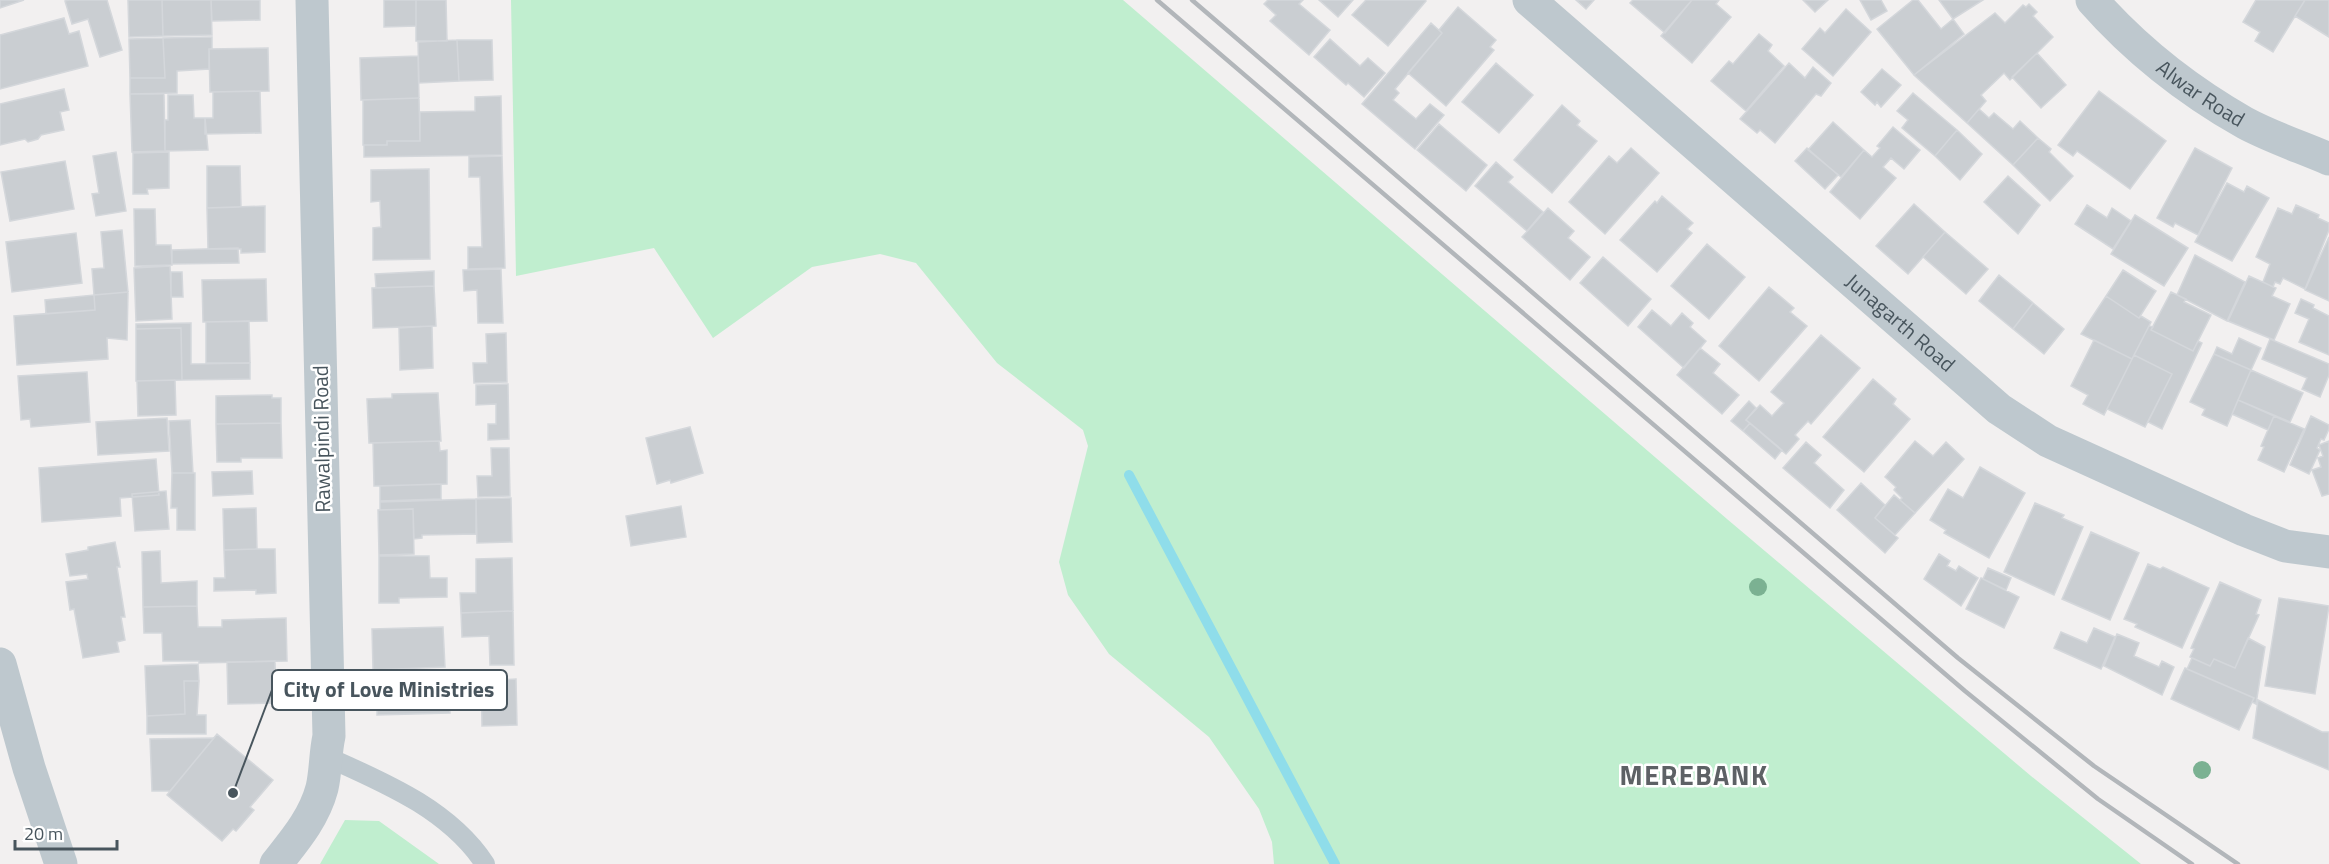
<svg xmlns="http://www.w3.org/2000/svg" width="2329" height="864" font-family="'Titillium Web',sans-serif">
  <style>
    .green { fill: #c0eecf }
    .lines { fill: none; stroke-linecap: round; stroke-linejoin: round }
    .stream { stroke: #8fddea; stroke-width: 10 }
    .building { fill: #caced2; stroke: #d4d7db; stroke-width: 1.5 }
    .service { stroke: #bec8ce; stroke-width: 20 }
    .minor { stroke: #bec8ce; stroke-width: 33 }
    .tertiary { stroke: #bec8ce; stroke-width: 33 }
    .rail { stroke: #b2b6ba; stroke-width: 4.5 }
    .tree { fill: #7bb192 }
    .labels { text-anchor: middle; stroke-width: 5; stroke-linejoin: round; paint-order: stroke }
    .street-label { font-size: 21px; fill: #48555d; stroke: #fff }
    .district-label { font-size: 27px; font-weight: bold; letter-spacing: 1.5px; fill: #5d6165; stroke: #fff }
    .leader { fill: none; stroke: #48555d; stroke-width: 2 }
    .callout-dot { fill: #48555d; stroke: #fff; stroke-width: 2 }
    .callout { fill: #fff; stroke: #48555d; stroke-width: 2 }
    .callout-label { font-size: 22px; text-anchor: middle; font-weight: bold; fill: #48555d }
  </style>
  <rect width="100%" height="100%" fill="#f2f0f0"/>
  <path class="green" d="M511,0H1123L1727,519L2031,776L2141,864H1274L1272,842L1259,809L1209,737L1109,654L1068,595L1059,562L1088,446L1083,430L997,363L916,263L880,254L812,267L713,338L654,248L516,276Z
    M345,820L379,821L439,864H320Z"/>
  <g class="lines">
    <path class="stream" d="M1129,475L1335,864"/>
  </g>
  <path class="building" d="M0,0H24L0,8Z
    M69,0H107L122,50L100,57L88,19L72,24L65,1Z
    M128,0H162L163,36L129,37Z
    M162,0H211L212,35L163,36Z
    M211,0H260V20L212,21Z
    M384,0H416V26L384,27Z
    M416,0H446L447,41H416Z
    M1268,0H1303L1299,4L1330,30L1309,55L1270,21L1276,15L1264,4Z
    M1319,0H1353L1338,17Z
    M1366,0H1425L1426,1L1388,46L1352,15Z
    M1576,0H1594L1586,9Z
    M1633,0H1692L1665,33L1630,3Z
    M1692,0H1719L1716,4L1731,17L1692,63L1661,36Z
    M1803,0H1828L1815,12Z
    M1860,0H1881L1887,11L1871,20Z
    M1913,0H1918L1941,29L1953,19L1964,34L1914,75L1877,29Z
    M1939,0H1983L1953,19Z
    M2256,0H2305L2273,52L2255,41L2260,32L2243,22Z
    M2305,0H2329V37L2295,16Z
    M2029,4L2037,12L2033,16L2053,37L2010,80L2004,73L1981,95L1986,101L1967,123L1914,75L1995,13L2005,23L2023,5L2026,7Z
    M1458,7L1496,40L1490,47L1494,50L1446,106L1408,73L1442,33L1439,30Z
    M1846,9L1871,32L1833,76L1802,49L1820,28L1825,33Z
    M64,18L69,34L79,31L88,66L0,89V35Z
    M1431,23L1442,33L1395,89L1399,93L1393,100L1416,119L1430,104L1444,115L1415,149L1362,104Z
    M1759,34L1772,45L1768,51L1784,66L1746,111L1711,81L1729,61L1733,64Z
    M212,37V49H209V69L177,71V93L130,94V78H165L163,38Z
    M163,38L165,78H130L129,39Z
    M1330,39L1360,66L1368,58L1385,73L1364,97L1348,83L1346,85L1314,57Z
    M457,40L459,81L419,83L418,42Z
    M457,40H492L493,80L459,81Z
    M268,48L269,91L210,92L209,49Z
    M2037,53L2066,85L2041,108L2012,77Z
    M418,56L419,98L361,100L360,58Z
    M1496,63L1533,95L1499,133L1462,102Z
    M1789,63L1805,78L1813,67L1831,83L1821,96L1816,94L1775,143L1760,130L1757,133L1740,119Z
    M1882,69L1901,85L1881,107L1877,102L1875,105L1861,92Z
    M64,89L69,110L60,112L64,130L41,135L38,139L28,142L25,139L0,145V104Z
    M260,91L261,133L205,134V118H213V92Z
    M2099,91L2166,141L2130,189L2077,151L2073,156L2058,145Z
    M1913,93L1957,130L1935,156L1902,128L1908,120L1897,111Z
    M130,94H164L165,151L132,152Z
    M168,95H193L194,118H205L208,150L165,151V120H168Z
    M501,96L502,155L364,157V145H387V141H420V112L475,111V97Z
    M419,98L420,141H387V145H363V100Z
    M1562,105L1580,121L1577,125L1597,141L1552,193L1514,160Z
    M1979,109L1989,118L1994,113L2013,129L2020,121L2038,138L2013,165L1967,123Z
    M1833,122L1864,150L1841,177L1808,150Z
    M1439,124L1487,165L1466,191L1417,150Z
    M1893,127L1920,150L1904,169L1891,158L1883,167L1896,178L1860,219L1830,192L1864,150L1872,157L1880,148L1877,146Z
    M1957,130L1982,154L1960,180L1935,156Z
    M2038,138L2051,149L2049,152L2073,176L2050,201L2013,165Z
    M1631,148L1659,173L1605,234L1569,202L1609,156L1617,163Z
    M1807,148L1838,175L1825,189L1795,161Z
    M2195,148L2232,168L2198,235L2175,223L2173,227L2157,218Z
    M116,152L126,211L96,216L92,194L99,193L93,156Z
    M169,152V188L147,189L148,194H133V153Z
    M502,156L505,268L468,269V247H482L480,177H469V157Z
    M65,161L74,209L10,221L1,172Z
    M1496,162L1513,177L1508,182L1543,212L1527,231L1475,186Z
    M207,166H240L241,207L207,208Z
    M429,169L430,259L373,260V228L381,227L380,201L371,202V170Z
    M2008,176L2040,205L2018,234L1984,202Z
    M2227,183L2244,192L2247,186L2269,198L2232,261L2195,242Z
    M1662,196L1693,223L1687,229L1692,233L1657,272L1620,240L1655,201L1657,203Z
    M1914,204L1945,232L1908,274L1876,246Z
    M2087,205L2107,218L2112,208L2131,221L2113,249L2075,224Z
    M2296,205L2319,215L2318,218L2329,223V230L2305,289L2283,278L2280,284L2275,282L2273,287L2263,282L2270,264L2256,257L2278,208L2292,214Z
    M265,206V252L241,253V249H208L207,208Z
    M1548,208L1574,231L1568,238L1590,257L1570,280L1522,237Z
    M134,209H155L156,245H171L172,265L135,266Z
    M2135,215L2188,248L2164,286L2111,254Z
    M122,230L128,292L94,295L92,269L104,268L101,232Z
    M1945,232L1988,269L1966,294L1923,257Z
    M76,233L82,283L12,292L6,242Z
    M2329,237V301L2305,290Z
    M1707,244L1745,277L1709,319L1671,286Z
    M238,248L239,263L172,264V250Z
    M2195,255L2245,282L2227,321L2177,295Z
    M1603,257L1651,299L1628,326L1580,283Z
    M170,266L172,319L136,321L134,268Z
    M501,269L503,323H478L477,290L464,291L463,270Z
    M2123,270L2156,291L2139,318L2106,296Z
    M434,271V286L376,288L375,274Z
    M171,272H182L183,297H171Z
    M1999,275L2033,303L2013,329L1979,301Z
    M2249,276L2276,288L2272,296L2290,304L2274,340L2228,321Z
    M266,279L267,321L203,322L202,280Z
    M434,286L436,326L373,328L372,288Z
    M1769,287L1794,308L1790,312L1807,326L1759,381L1719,346Z
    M128,292L127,340L107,338L108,359L17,365L14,316L95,310L94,295Z
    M2171,292L2186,299L2184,302L2211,315L2193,351L2151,330Z
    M94,295L95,310L46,314L45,300Z
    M2106,296L2139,318L2141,316L2151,322L2132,359L2081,334Z
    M2301,299L2314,305L2313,308L2329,316V355L2299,342L2309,319L2295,313Z
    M2033,303L2064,329L2044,354L2013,329Z
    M1652,310L1671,326L1682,313L1693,323L1690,327L1706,341L1684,368L1638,327Z
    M249,321L250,363H206V322Z
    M191,323V364L250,363V379L182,380L181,328L136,329V324Z
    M432,326L433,368L400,370L399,328Z
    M2149,326L2153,327L2151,330L2193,351L2198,341L2202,343L2162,429L2148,422L2172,374L2134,355Z
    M181,328L182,380L136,381V329Z
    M506,333L507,382L474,383L473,363H487L486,334Z
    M1821,335L1860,368L1811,424L1808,421L1795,435L1799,439L1786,454L1746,420L1760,405L1772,416L1784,403L1771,392Z
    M2239,338L2261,348L2251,370L2214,354L2217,347L2232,354Z
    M2270,339L2329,364V375L2320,397L2302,389L2307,378L2262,359Z
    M2094,340L2132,359L2104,415L2083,404L2088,395L2071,386Z
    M1700,348L1720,364L1713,373L1739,395L1722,414L1677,375Z
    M2214,354L2251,370L2227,426L2202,415L2205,409L2190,402Z
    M2134,355L2172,374L2145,427L2107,409Z
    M2251,370L2303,393L2290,422L2238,400Z
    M87,372L90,422L31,427L30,419L21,420L18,376Z
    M1873,379L1896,399L1893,404L1910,419L1864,472L1823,437Z
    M175,380L176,415L138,416L137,381Z
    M508,384L509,439L488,440V424H496V404L476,405V385Z
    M438,393L441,441L369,443L367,399L392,398V394Z
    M272,395V398H281V423L216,424V396Z
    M2238,400L2274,416L2268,430L2232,414Z
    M1749,401L1756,408L1746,420L1750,423L1743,431L1731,421Z
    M2274,416L2304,429L2284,472L2258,460L2264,447L2261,446Z
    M2311,416L2329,425V429L2324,440L2321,439L2317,448L2320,450L2309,474L2290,465Z
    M167,418L169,451L98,455L96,422Z
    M190,420L193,473H172L169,421Z
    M281,423L282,458H241V462H217L216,424Z
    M1750,423L1782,450L1775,459L1743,431Z
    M690,427L703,473L671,483L670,480L657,484L646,438Z
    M439,441L440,451L447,450V484L374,486L373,443Z
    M1915,441L1933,456L1946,442L1964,459L1915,513L1900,500L1902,498L1894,490L1896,487L1885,477Z
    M2329,441V494L2322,496L2312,470L2321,467L2318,458L2323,456L2319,445Z
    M1806,442L1821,455L1814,463L1844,490L1830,508L1783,468Z
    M491,448H509L510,496L478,497L477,476H492Z
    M156,459L159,495L120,498L121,516L42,522L39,468Z
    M1980,467L2025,493L1989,558L1944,533L1946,530L1930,520L1948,489L1963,498Z
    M252,471L253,494L213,496L212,472Z
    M172,473H195V530H177V508H171Z
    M1861,483L1885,505L1875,518L1898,538L1885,553L1837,510Z
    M441,484V499L380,501V486Z
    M166,491L169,529L135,531L132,494Z
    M1894,495L1915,513L1895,535L1875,518Z
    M511,498L512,542L477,543L476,499Z
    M476,499V534L422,535V538L414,539L413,509L380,510V502Z
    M2035,503L2064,515L2062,518L2083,527L2054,595L2004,572Z
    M681,506L686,537L631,546L626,516Z
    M256,508L257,549L224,550L223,509Z
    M413,509L414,554L379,555L378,510Z
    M2091,532L2139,553L2110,620L2062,599Z
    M115,542L120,567H117L125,617H121L125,640L117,642L119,652L83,658L74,609L70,610L66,582L88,579L87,574L70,576L66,554L88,550V547Z
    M257,549H275L276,593L256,594V590L214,591V578H225L224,550Z
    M160,551L161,583L197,581V606L143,607L142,552Z
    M1939,554L1950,561L1947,566L1956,571L1959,566L1978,578L1961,606L1924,579Z
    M379,556H429L430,578H447V597L399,598V603H379Z
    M512,558L513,611L461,613L460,593H476V559Z
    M2148,564L2160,569L2163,567L2209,588L2182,648L2135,627L2137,624L2124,619Z
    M1988,568L2011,578L2006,590L1983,579Z
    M1981,578L2019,597L2004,628L1966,609Z
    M2220,582L2261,600L2256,614L2259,615L2235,668L2214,659L2210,666L2190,657L2194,649L2191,648Z
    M2279,598L2329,606L2315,694L2265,686Z
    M197,606L198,627H222V620L286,618L287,661L199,663V661H163L162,633H144L143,607Z
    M513,611L514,665H490L489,636L462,637L461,613Z
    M443,627L445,667L373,670L372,629Z
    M2094,628L2115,637L2101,669L2054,648L2061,632L2087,643Z
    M2117,634L2139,643L2134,656L2159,667L2162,661L2174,667L2162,695L2104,666Z
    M2248,638L2265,647L2256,704L2252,702L2254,698L2187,669L2192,658L2210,666L2214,659L2235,668Z
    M275,661L276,703L228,704L227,662Z
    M198,664L199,681H184L185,714L147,716L145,666Z
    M2185,668L2254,698L2239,730L2171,699Z
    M449,671L450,713L377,715V673Z
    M516,679L517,725L482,726L481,681Z
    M184,681H199L197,715H206V734H147V716L185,714Z
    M2258,700L2322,732H2329V770L2253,738Z
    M217,734L273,780L250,807L254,810L236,831L233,829L222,841L167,795Z
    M214,738L170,791H152L150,739Z"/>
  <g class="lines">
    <path class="service" d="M325,756C383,782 449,809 485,864"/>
    <g class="minor">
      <path id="s1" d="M1529,0L1999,409L2048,441L2244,530L2285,546L2329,552"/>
      <path id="s2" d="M2092,0C2136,50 2187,90 2245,123C2271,137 2301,147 2329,159"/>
      <path d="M276,864C295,840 314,818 322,788C326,771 325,754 329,736L312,0"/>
    </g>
    <path class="tertiary" d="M0,664L29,768L61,864"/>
    <path class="rail" d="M1157,0L1965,691L2098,799L2192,864
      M1192,0L1958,658L2094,766L2238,864"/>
  </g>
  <g class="tree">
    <circle cx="1758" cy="587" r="9"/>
    <circle cx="2202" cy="770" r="9"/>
  </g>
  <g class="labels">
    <g class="street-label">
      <text dy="7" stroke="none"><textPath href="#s2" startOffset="144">Alwar Road</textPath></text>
      <text dy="7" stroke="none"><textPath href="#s1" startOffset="492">Junagarth Road</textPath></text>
      <text transform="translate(322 439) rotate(-91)" y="7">Rawalpindi Road</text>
    </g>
    <g class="district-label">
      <text x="1694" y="785">MEREBANK</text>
    </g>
  </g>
  <path class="leader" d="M233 793L272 690"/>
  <circle class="callout-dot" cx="233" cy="793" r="6"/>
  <rect class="callout" x="272" y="670" width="235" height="40" rx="6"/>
  <g class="callout-label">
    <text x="389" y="697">City of Love Ministries</text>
  </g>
  <path d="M15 840v9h102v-9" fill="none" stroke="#48555d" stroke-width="3"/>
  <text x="24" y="840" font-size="18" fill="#48555d" stroke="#ffffff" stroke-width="4.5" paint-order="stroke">20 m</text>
</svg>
